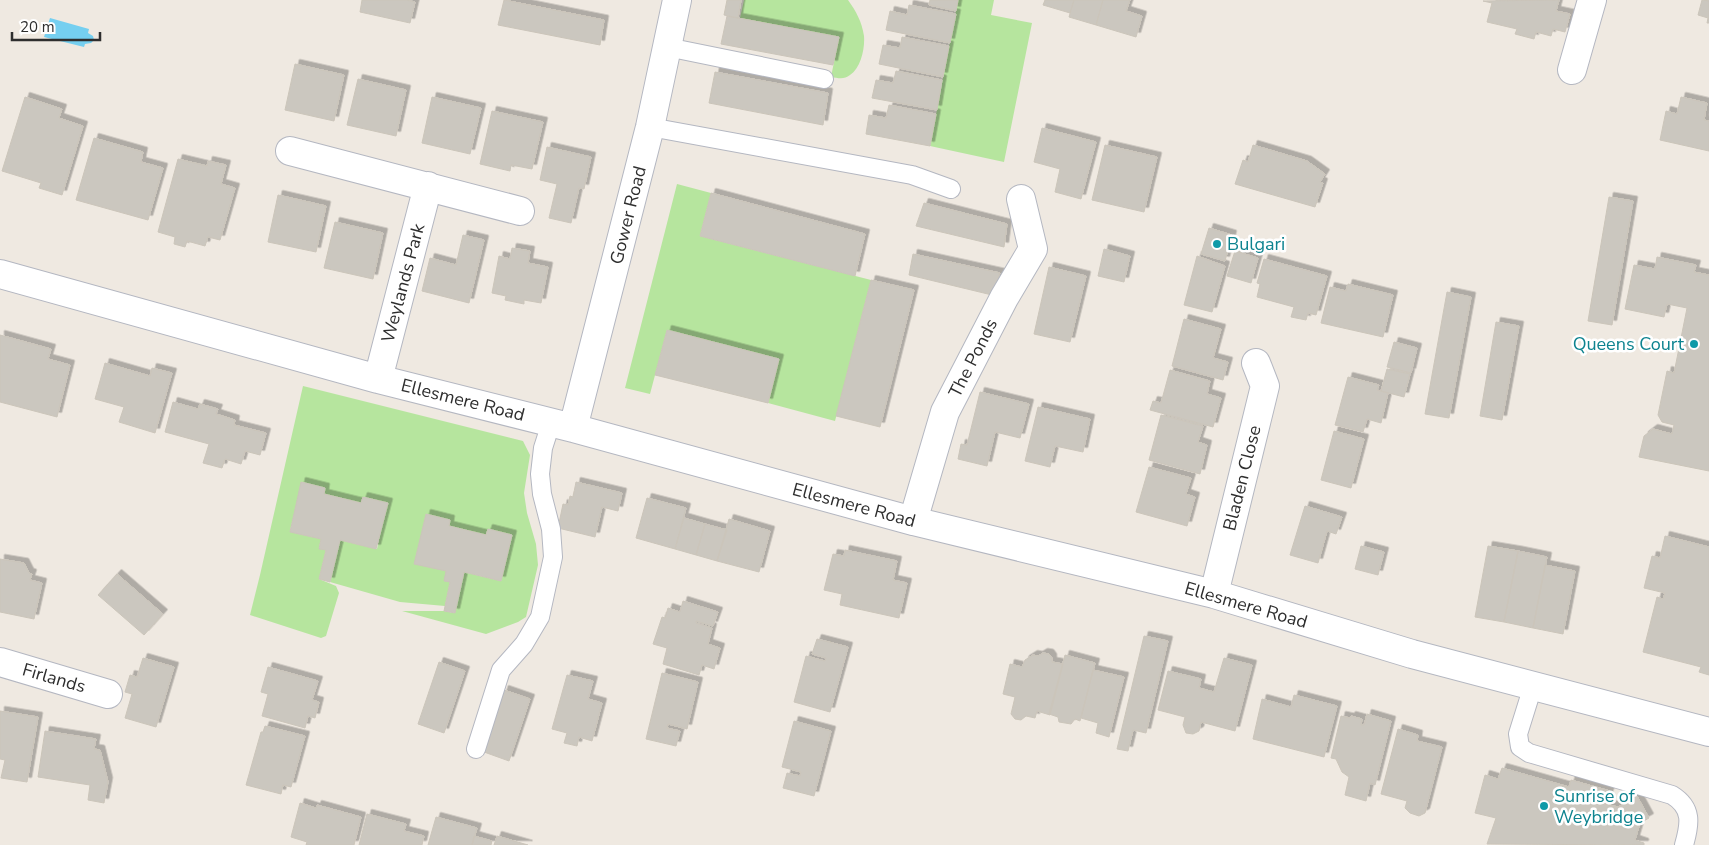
<svg xmlns="http://www.w3.org/2000/svg" width="1709" height="845" font-family="'Nunito Sans',sans-serif">
  <style>
    .green { fill: #b6e59e }
    .water { fill: #75cff0 }
    .building { fill: #cbc7bf; stroke: #cbc5ba; filter: url(#shadow) }
    .lines { fill: none; stroke-linecap: round; stroke-linejoin: round }
    .service-casing { stroke: #b4b7c1; stroke-width: 20 }
    .minor-casing { stroke: #b4b7c1; stroke-width: 30 }
    .service { stroke: #fff; stroke-width: 18 }
    .minor { stroke: #fff; stroke-width: 28 }
    .culture-dot { fill: #0f9aa8; stroke: #fff; stroke-width: 2 }
    .labels { text-anchor: middle; stroke-width: 5; stroke-linejoin: round; paint-order: stroke }
    .street-label { font-size: 18px; fill: #2e2e2e; stroke: #fff }
    .culture-label { font-size: 18px; fill: #0d838f; stroke: #fff; text-anchor: start }
  </style>
  <defs>
    <filter id="shadow"><feDropShadow dx="4.5" dy="-4.5" stdDeviation="0" flood-color="#0004"/></filter>
  </defs>
  <rect width="100%" height="100%" fill="#efe9e1"/>
  <path class="green" d="M744,0H848C856,11 862,22 864,36C865,48 861,68 850,75C844,80 838,78 831,77L839,37L740,18Z
    M958,0H994L991,15L1032,23L1004,162L930,146Z
    M677,184L711,193L700,236L871,280L835,421L768,403L779,359L667,330L650,394L625,388Z
    M303,386L523,441L530,455L524,493L527,513L536,544L538,565L526,617L518,622L486,634L402,611H444L454,613L464,572L501,581L512,535L488,529L486,535L449,526L450,520L426,514L450,582L445,606L400,602L330,582L340,540L377,549L387,503L363,497L361,503L324,494L325,488L302,482L290,531L321,539L319,548L326,550L319,579L336,586L339,593L326,636L321,638L250,615L260,575Z"/>
  <path class="water" d="M50,18L89,29L88,33L93,36L94,40L91,43L85,44L84,47L44,37Z"/>
  <path class="building" d="M362,0H406L415,2L410,23L360,12Z
    M504,0L604,20L600,45L498,25Z
    M727,0H741L738,18L724,15Z
    M930,0H958L956,11L929,5Z
    M1045,0H1074L1070,13L1043,5Z
    M1074,0H1103L1096,25L1069,17Z
    M1103,0H1130L1126,11L1142,16L1136,37L1096,25Z
    M1559,0L1556,11L1570,14L1565,32L1553,29L1551,36L1536,32L1534,39L1515,34L1517,29L1487,22L1492,3L1483,1Z
    M1702,0L1709,1V23H1707L1708,18L1698,15Z
    M909,5L956,14L950,43L886,30L890,11L907,15Z
    M727,16L839,37L833,65L721,44Z
    M902,37L949,46L943,77L879,64L883,45L900,48Z
    M295,64L344,75L334,121L285,110Z
    M896,71L942,80L937,110L872,98L876,80L893,83Z
    M715,72L828,93L823,125L709,103Z
    M358,79L406,90L396,136L347,125Z
    M25,97L62,109L59,118L83,126L62,195L39,188L41,183L2,171Z
    M432,97L481,108L470,154L422,143Z
    M1681,97L1707,103L1704,120L1709,121V151L1660,140L1666,111L1677,114Z
    M889,105L936,114L930,146L866,134L869,115L886,118Z
    M492,111L543,122L532,169L511,165L510,171L480,164Z
    M1042,128L1096,142L1081,199L1055,192L1060,169L1034,162Z
    M94,138L143,152L141,162L163,168L148,220L76,200Z
    M1105,145L1157,157L1144,212L1092,200Z
    M1253,145L1307,161L1325,174L1320,182L1323,183L1315,207L1235,184L1243,160L1248,162Z
    M547,147L591,157L584,189L579,188L571,223L549,218L557,184L540,180Z
    M178,159L207,166L208,161L226,165L221,184L235,188L220,240L208,237L205,246L187,241L185,247L174,244L175,237L158,232Z
    M711,193L865,234L855,276L700,236Z
    M278,195L326,206L316,252L268,242Z
    M1609,197L1633,201L1612,325L1588,321Z
    M924,203L1007,224L1004,247L916,226Z
    M335,222L383,233L373,279L324,268Z
    M1209,228L1232,235L1225,261L1201,254Z
    M463,235L484,240L469,303L422,291L430,258L456,265Z
    M512,248L530,251L528,263L548,267L541,303L524,300V304L505,300L506,296L492,293L499,256L510,259Z
    M1104,249L1130,256L1124,282L1098,276Z
    M1235,251L1258,258L1251,283L1227,276Z
    M913,254L1000,273L992,295L909,275Z
    M1197,256L1225,266L1212,312L1184,305Z
    M1657,257L1696,265L1694,272L1709,275V471L1639,457L1644,436L1653,429L1672,434L1674,425L1662,422L1658,415L1667,371L1674,373L1687,308L1667,304L1664,317L1625,309L1634,265L1655,269Z
    M1264,259L1327,276L1316,315L1308,313L1306,320L1291,317L1294,307L1257,297L1260,284L1257,283Z
    M1049,267L1086,276L1070,342L1034,334Z
    M871,280L914,290L880,427L836,416Z
    M1348,284L1393,295L1383,337L1321,323L1330,287L1346,291Z
    M1447,292L1471,297L1449,418L1425,414Z
    M1184,319L1221,329L1213,358L1228,362L1223,380L1172,366Z
    M1496,322L1519,326L1502,420L1480,416Z
    M667,330L779,359L768,403L655,375Z
    M0,335L51,349L48,359L70,365L57,417L0,402Z
    M1394,342L1417,348L1411,373L1387,367Z
    M105,363L150,376L152,368L172,373L155,433L119,422L124,407L95,399Z
    M1387,369L1410,374L1404,397L1381,391Z
    M1170,370L1210,381L1207,394L1221,398L1213,427L1150,410L1153,401L1161,403Z
    M1348,377L1379,385L1377,390L1388,393L1381,423L1367,419L1363,432L1335,425Z
    M980,392L1029,404L1020,438L995,432L987,466L958,459L961,444L967,445Z
    M173,402L198,409L200,404L218,409L216,414L235,420L234,425L266,433L260,455L245,451L241,464L225,459L222,468L203,463L209,444L165,432Z
    M1038,407L1090,419L1083,452L1055,446L1050,467L1025,461Z
    M1161,415L1203,426L1198,442L1207,445L1200,474L1149,460Z
    M1334,431L1364,439L1351,488L1321,480Z
    M1149,467L1191,478L1186,494L1195,497L1187,526L1136,512Z
    M301,482L325,488L324,494L361,503L363,497L388,503L376,549L340,540L330,582L319,579L326,550L319,549L321,539L290,532Z
    M576,482L622,493L618,511L602,507L595,537L558,528L563,504L568,505L570,496L573,497Z
    M647,498L686,508L675,549L636,538Z
    M1305,506L1342,517L1336,534L1327,531L1318,563L1290,555Z
    M426,514L450,520L449,526L486,535L488,529L512,535L501,581L464,572L455,613L444,611L450,582L444,581L446,571L414,564Z
    M684,518L705,524L696,555L675,549Z
    M729,519L770,531L759,572L717,561Z
    M705,524L727,530L717,561L696,555Z
    M1665,536L1709,547V675L1699,672L1701,667L1643,652L1657,597L1663,599L1665,593L1644,588L1652,556L1660,558Z
    M1361,546L1384,552L1378,575L1355,569Z
    M1488,546L1518,551L1504,622L1475,617Z
    M845,550L897,561L893,580L907,583L899,618L840,605L842,594L824,590L833,554L844,556Z
    M1518,551L1547,557L1533,628L1504,622Z
    M0,559L24,563L29,573L32,574L30,580L42,583L34,619L0,612Z
    M1545,565L1575,571L1563,634L1533,628Z
    M117,574L163,614L144,635L98,595Z
    M683,601L718,612L713,626L696,621V623L712,628L708,644L720,648L714,669L702,665L699,675L663,664L667,648L653,644L662,617L665,618L668,608L680,612Z
    M1144,636L1168,641L1146,733L1133,730L1128,751L1117,749Z
    M817,639L848,647L830,712L794,702L806,656L825,661L826,658L812,654Z
    M1043,653L1049,654L1052,658V662L1063,664L1050,715L1037,711L1035,718L1026,716L1021,720L1015,719L1011,714L1015,697L1003,694L1010,664L1022,667L1025,660L1033,655L1038,656Z
    M1065,655L1095,663L1080,721L1075,719L1071,724L1059,722L1058,717L1049,714Z
    M143,658L174,667L156,727L125,718L132,694L125,692L130,675L137,677Z
    M1224,658L1252,665L1235,731L1201,722L1199,731L1193,734L1186,733L1183,725L1185,717L1158,710L1168,671L1201,679L1199,688L1214,692Z
    M439,662L465,671L444,733L418,724Z
    M268,667L318,681L312,700L319,702L315,718L308,716L305,728L262,716L268,694L261,692Z
    M1093,670L1124,677L1109,737L1096,733L1098,723L1081,718Z
    M662,673L698,682L687,729L668,724L667,728L680,731L676,746L646,739Z
    M567,675L593,681L588,699L602,703L592,741L579,737L577,746L564,743L567,733L552,729Z
    M504,690L530,699L509,761L484,752Z
    M1294,695L1337,706L1324,757L1253,739L1262,699L1291,707Z
    M0,711L38,717L27,782L1,778L5,760L0,759Z
    M1367,714L1391,721L1375,785L1370,783L1366,801L1345,795L1349,777L1342,772L1336,759L1331,758L1341,716L1350,718L1351,716L1362,719L1361,725H1364Z
    M794,721L831,731L814,796L783,788L787,773L800,776L801,772L782,767Z
    M265,726L305,736L291,787L283,785L281,794L246,785L261,732H263Z
    M1398,729L1418,735L1417,741L1442,747L1425,813L1419,816L1410,813L1405,808L1407,801L1381,794Z
    M45,731L96,739L94,749L100,750L108,782L104,803L88,800L90,785L38,777Z
    M1502,768L1569,787L1571,780L1610,791L1605,804L1618,807L1637,796L1649,818L1640,823L1635,840L1644,843V845L1487,844L1496,818L1475,813L1485,775L1498,779Z
    M300,803L316,808L317,805L361,817L354,845H306L307,842L291,837Z
    M367,814L406,824L404,831L424,836L422,845H359Z
    M436,817L477,828L472,845H428Z
    M474,836L492,841L491,845H472Z
    M497,836L528,845H494Z"/>
  <g class="lines">
    <g class="service-casing">
      <path id="service" d="M667,47L824,79
        M650,127L912,175L951,189
        M1533,686L1518,734L1520,747L1529,753L1672,795C1693,808 1690,824 1684,845
        M476,749L501,670L524,644L540,617L553,557L551,529L542,494L540,474L543,448L551,423"/>
    </g>
    <g class="minor-casing">
      <path id="minor" d="M1572,70L1592,0
        M290,151L520,211
        M0,274L378,379L573,428L913,521L1214,594L1412,654L1709,732
        M378,379L428,186
        M573,428L650,127L677,0
        M913,521L945,412L1004,298L1033,249L1021,199
        M1214,594L1265,386L1256,363
        M0,662L108,694"/>
    </g>
    <use href="#service" class="service"/>
    <use href="#minor" class="minor"/>
  </g>
  <g class="culture-dot">
    <circle cx="1217" cy="244" r="5"/>
    <circle cx="1694" cy="344" r="5"/>
    <circle cx="1544" cy="806" r="5"/>
  </g>
  <g class="labels">
    <g class="street-label">
      <text transform="translate(628 215) rotate(-76)" y="6">Gower Road</text>
      <text transform="translate(403 283) rotate(-75)" y="6">Weylands Park</text>
      <text transform="translate(973 358) rotate(-63)" y="6">The Ponds</text>
      <text transform="translate(463 400) rotate(14)" y="6">Ellesmere Road</text>
      <text transform="translate(1242 478) rotate(-76)" y="6">Bladen Close</text>
      <text transform="translate(854 505) rotate(15)" y="6">Ellesmere Road</text>
      <text transform="translate(1246 605) rotate(16)" y="6">Ellesmere Road</text>
      <text transform="translate(54 678) rotate(16)" y="6">Firlands</text>
    </g>
    <g class="culture-label">
      <text x="1227" y="250">Bulgari</text>
      <text x="1684" y="350" text-anchor="end">Queens Court</text>
      <text x="1554" y="802">Sunrise of<tspan x="1554" dy="21">Weybridge</tspan></text>
    </g>
  </g>
  <path d="M12 32v8h88v-8" fill="none" stroke="#2e2e2e" stroke-width="2.5"/>
  <text x="20" y="32" font-size="15" fill="#2e2e2e" stroke="#ffffff" stroke-width="4" paint-order="stroke">20 m</text>
</svg>
